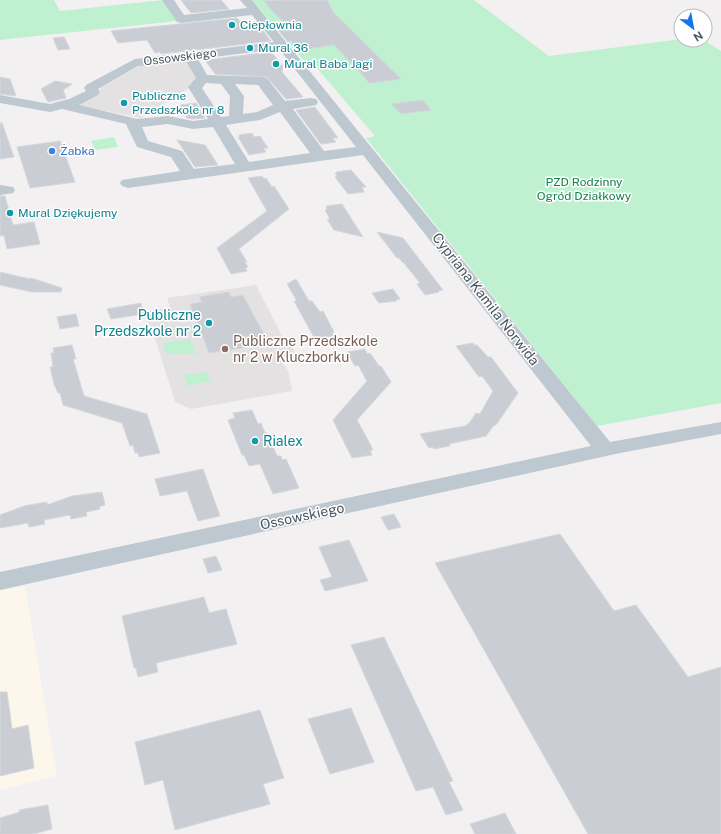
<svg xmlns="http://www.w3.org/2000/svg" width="721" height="834" font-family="'Public Sans',sans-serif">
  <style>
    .commercial { fill: #fdf7eb }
    .education { fill: #e4e1e3 }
    .green { fill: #bff1d1 }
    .building { fill: #cacdd3; stroke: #d4d7dc }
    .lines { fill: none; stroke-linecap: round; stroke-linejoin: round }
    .minor { fill: #bec8d0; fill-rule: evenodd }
    .culture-dot { fill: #0f9aa8; stroke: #fff; stroke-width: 1.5 }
    .shop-dot { fill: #3f7fe0; stroke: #fff; stroke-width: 1.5 }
    .education-dot { fill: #8d6e63; stroke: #fff; stroke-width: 1.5 }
    .labels { text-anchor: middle; stroke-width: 3; stroke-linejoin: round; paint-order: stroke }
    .far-culture-label { font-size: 12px; fill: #0d838f; stroke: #fff; text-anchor: start }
    .far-street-label { font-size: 12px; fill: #48545f; stroke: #fff }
    .far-shop-label { font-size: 12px; fill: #366cbe; stroke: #fff; text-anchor: start }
    .far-park-label { font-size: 12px; fill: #15834a; stroke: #fff }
    .street-label { font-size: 14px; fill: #48545f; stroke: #fff }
    .culture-label { font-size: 14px; fill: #0d838f; stroke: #fff; text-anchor: end }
    .education-label { font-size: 14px; fill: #785e54; stroke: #fff; text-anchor: start }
  </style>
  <rect width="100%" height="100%" fill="#f3f0f1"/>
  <path class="commercial" d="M25,586L57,776L0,790V591Z"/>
  <path class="education" d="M186,59L198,79L192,86L141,118L75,105L99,91L102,87L143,64Z
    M256,285L285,342L290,343L296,354L279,357L289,373L292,391L191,409L175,402L156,341L144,312L170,307L167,298Z"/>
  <path class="green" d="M0,0H54L60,11L163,0L177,21L0,40Z
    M252,0H474L549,56L681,39L704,40L721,51V403L597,426L366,138L375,136L316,67L310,68Z
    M114,137L118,147L95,150L91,141Z
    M190,339L196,354L165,353L163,343Z
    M207,372L211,381L188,386L183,375Z"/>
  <path class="building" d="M181,0H221L229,9L191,13Z
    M280,0H327L334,13L401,79L369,83L360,72L334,45L300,50L291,41L288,42L275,26L286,24L271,10L264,1Z
    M237,18L243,25L251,30L261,28L271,41L161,54L160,52L155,53L147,40L118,43L111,31Z
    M64,37L70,49L58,50L53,38Z
    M271,52L283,66L282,72L303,97L286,99L267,77L215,74L205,60Z
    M0,77L10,79L16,96L0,94Z
    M55,81L72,84L63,90L66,98L48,102L41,89Z
    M423,100L431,110L401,114L391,104Z
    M196,103L205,118L193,119L187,118L180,105Z
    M315,107L338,138H332L336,142L322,144L320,143L296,110Z
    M0,123H2L14,157L0,159Z
    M252,133L254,137L260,136L268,148H263L266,152L249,155L238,137H240L239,135Z
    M177,140L205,145L218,165L195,167Z
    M60,141L75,182L30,188L17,147Z
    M351,170L366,187H362L364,192L348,194L335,177L337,176L335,173H337L336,172Z
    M262,176L264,179L266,178L272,187L274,186L289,209L239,249L247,262H245L248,267L245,268L247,271L231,274L217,248L267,211L248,178Z
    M0,196H5L13,225L34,222L40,244L7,249L4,235L0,236Z
    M342,204L363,237L334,230L327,219H330L325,210L327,209L326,206Z
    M377,232L403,238L443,290L438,291L439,292L425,295L417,284L420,283L404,263H403L399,258H397Z
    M0,272L30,279L31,278L62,288L61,292H32L0,285Z
    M296,279L309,301H312L320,312L323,311L334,332L332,333L334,336L315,339L294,301H297L287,284Z
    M393,289L400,299L396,300L397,301L379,303L372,293Z
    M229,292L231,297L243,295L269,344L209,353L190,304L202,302L199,297Z
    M141,303L143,314L111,319L107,309Z
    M76,314L79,326L60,329L57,317Z
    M473,343L474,345H477L488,357H491L518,393L496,425H494L486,436L449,444L450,446L434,449L433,447L429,448L420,434L465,426L470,422L476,413L480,414L493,391L482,376L479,377L456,346Z
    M72,345L76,359H73L84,396L147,414L160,453L139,457L138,453H135L133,445L130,446L122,423L63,405L60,393H58L54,384L50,367H53L51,353H54L53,348Z
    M365,349L367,354L370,353L379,366H381L391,382L357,420L369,442L373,450H370L372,455L352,458L333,420L367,381L358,365L355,366L347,352Z
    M252,410L258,424L261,423L265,433H267L277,456H281L282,460L286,459L299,488L273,494L260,464L249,466L244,455H242L228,420L235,418L233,413Z
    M203,469L220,516L198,521L187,491L160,496L155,479Z
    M102,492L105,505L99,507L100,509L86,512L87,516L71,519L70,515L44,520L45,524L29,527L28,523L0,528V515L24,506L47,502V505L72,496Z
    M394,514L401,527L388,530L381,517Z
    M560,534L614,611L636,605L688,677L721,667V834H588L435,563Z
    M349,540L368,581L325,591L320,580L332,577L319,547Z
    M216,556L222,570L208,573L203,559Z
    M204,597L209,613L226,609L237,644L156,663L158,672L138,677L136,668H134L122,616Z
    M384,637L453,781L449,782L463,810L446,815L433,787L416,791L351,645Z
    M0,692H7L12,729L28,725L34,768L0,776Z
    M351,708L374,762L330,774L308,719Z
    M260,710L284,778L263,784L270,804L175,830L163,780L145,785L135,742Z
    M48,805L52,829L34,834H0V818L20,812L19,810Z
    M505,813L516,834H475L470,824Z"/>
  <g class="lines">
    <path class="minor" d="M162,0H174L184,15L247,8L240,0H252L610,442L721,422V434L620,453L0,590V572L591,446L363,155L128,188L122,186L120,183L122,180L180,171L171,157L137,147L126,124L62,109L50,112L0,103V95L50,104L69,99L86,91L84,88L86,85L135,59L274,42L252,15L181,23L177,22ZM279,49L356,147L324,151L293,109L316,105L318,102L316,99L311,98L285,101L267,78L262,77L207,75L198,59ZM186,61L196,78L188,87L208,119L193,121L168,116L137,119L79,105L98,95L100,92L98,89L138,66ZM206,83L221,84L230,96L229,116L221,117L202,88ZM235,84L258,85L273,105L257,112L243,114L244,96ZM280,112L310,153L249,162L226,125L260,120ZM168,124L193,129L213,127L235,164L194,169L182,151L148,141L142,127Z
      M0,185L13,187L15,190L13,193L0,195Z"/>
  </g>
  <g class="culture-dot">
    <circle cx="232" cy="25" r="4"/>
    <circle cx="250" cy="48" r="4"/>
    <circle cx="276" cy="64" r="4"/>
    <circle cx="124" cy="103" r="4"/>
    <circle cx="10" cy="213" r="4"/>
    <circle cx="209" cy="323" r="4"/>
    <circle cx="255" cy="441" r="4"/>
  </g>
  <circle class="shop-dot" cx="52" cy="151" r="4"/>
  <circle class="education-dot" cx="225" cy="349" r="4"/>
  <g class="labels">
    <g class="far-culture-label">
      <text x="240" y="29">Ciepłownia</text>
      <text x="258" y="52">Mural 36</text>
      <text x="284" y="68">Mural Baba Jagi</text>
      <text x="132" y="100">Publiczne<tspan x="132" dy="14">Przedszkole nr 8</tspan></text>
      <text x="18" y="217">Mural Dziękujemy</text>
    </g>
    <g class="far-street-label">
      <text transform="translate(180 57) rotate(-7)" y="4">Ossowskiego</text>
    </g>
    <g class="far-shop-label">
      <text x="60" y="155">Żabka</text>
    </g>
    <g class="far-park-label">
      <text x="584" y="186">PZD Rodzinny<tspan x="584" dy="14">Ogród Działkowy</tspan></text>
    </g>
    <g class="street-label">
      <text transform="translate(486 299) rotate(52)" y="5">Cypriana Kamila Norwida</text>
      <text transform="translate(302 516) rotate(-12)" y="5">Ossowskiego</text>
    </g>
    <g class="culture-label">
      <text x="201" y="320">Publiczne<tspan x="201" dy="16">Przedszkole nr 2</tspan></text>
      <text x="263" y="446" text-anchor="start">Rialex</text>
    </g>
    <g class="education-label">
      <text x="233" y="346">Publiczne Przedszkole<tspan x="233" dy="16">nr 2 w Kluczborku</tspan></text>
    </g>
  </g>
  <g transform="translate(693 28) rotate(148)"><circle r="19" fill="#ffffff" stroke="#b6bbbf"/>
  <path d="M0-3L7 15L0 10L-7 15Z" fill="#1575e9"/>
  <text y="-6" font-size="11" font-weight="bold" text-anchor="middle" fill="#48545f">N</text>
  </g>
</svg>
